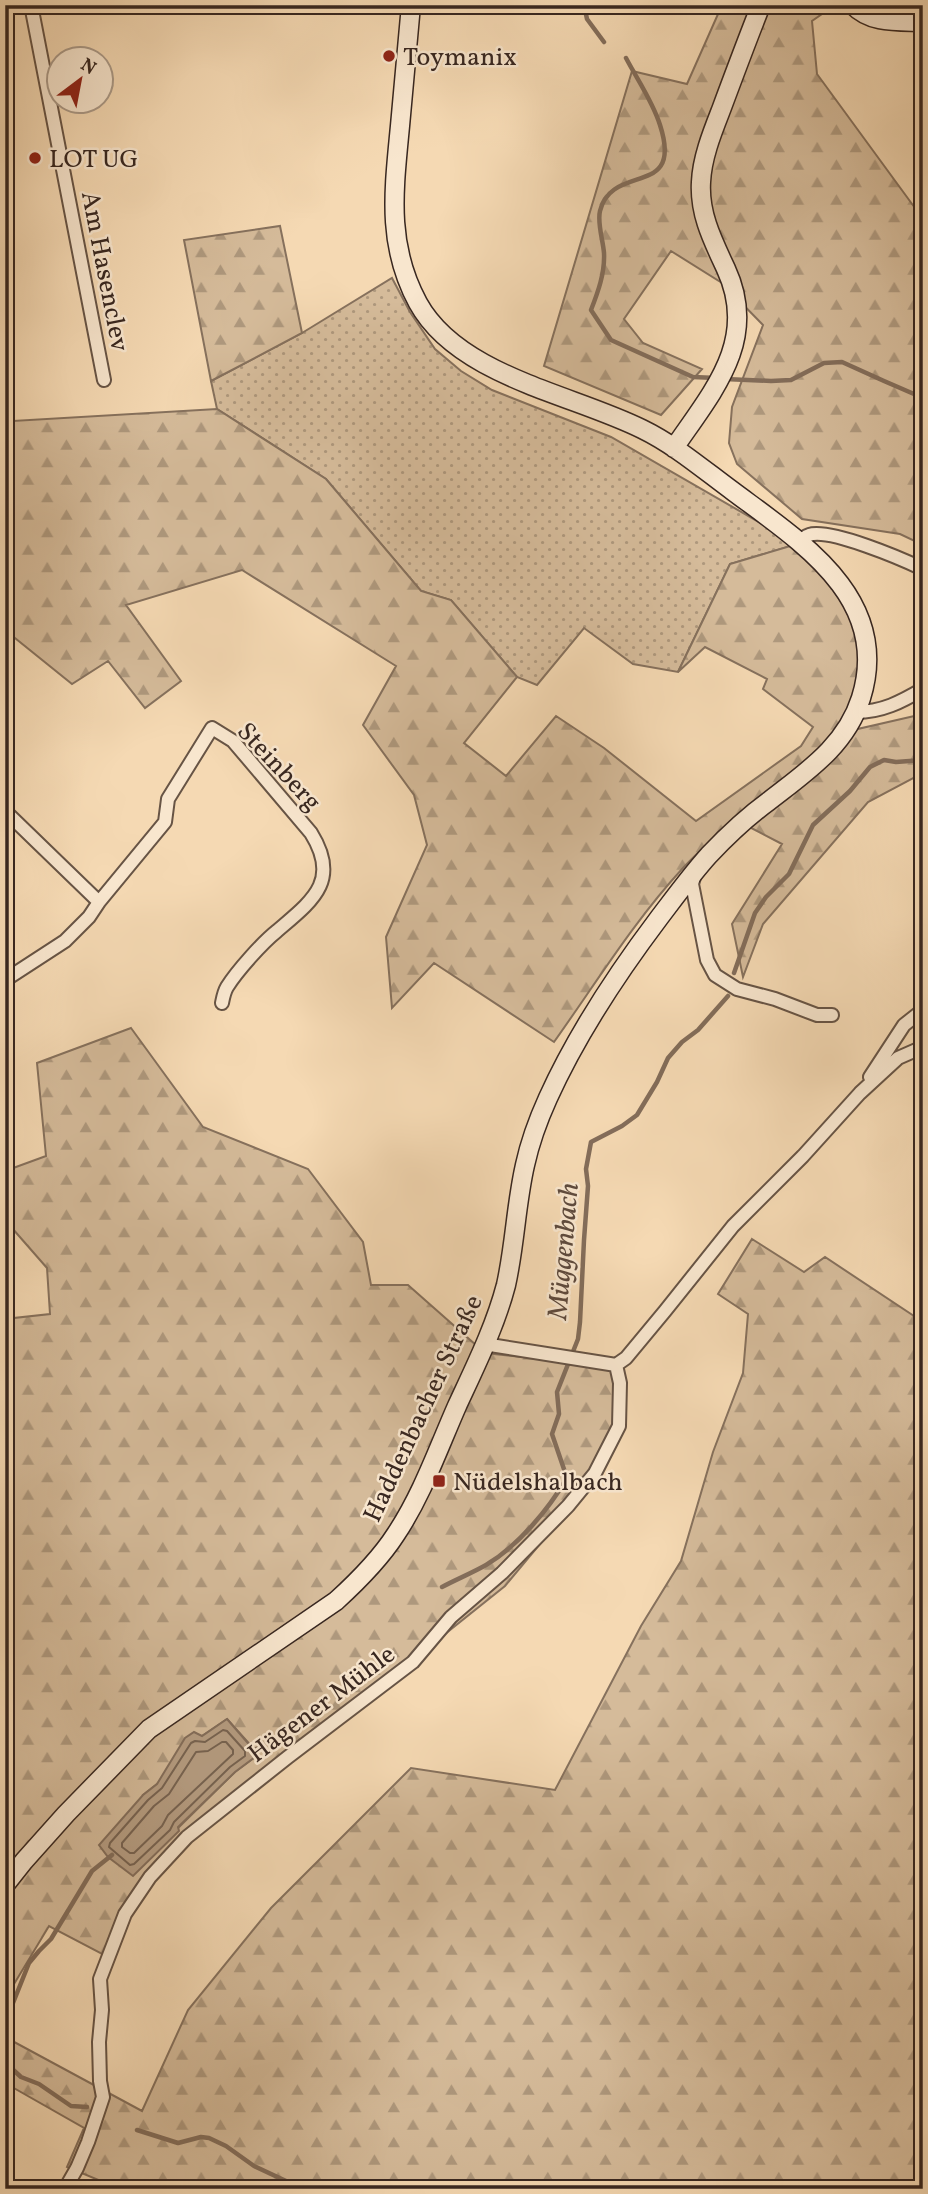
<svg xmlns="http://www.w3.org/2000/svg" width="928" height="2194" font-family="Vollkorn,serif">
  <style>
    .grass { fill: url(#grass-dots); stroke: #86715d; stroke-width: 2 }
    .forest { fill: url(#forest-firs); stroke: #86715d; stroke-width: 2; fill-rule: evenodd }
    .water { fill: #b59c81; stroke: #836d5a; stroke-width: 2 }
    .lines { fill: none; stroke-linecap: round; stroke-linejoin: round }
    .shore { stroke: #766250; stroke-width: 2 }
    .stream { stroke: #836d5a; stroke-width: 4.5 }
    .minor-casing { stroke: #675445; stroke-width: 16 }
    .secondary-casing { stroke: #382720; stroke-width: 21 }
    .minor { stroke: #f8e6ce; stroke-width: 12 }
    .secondary { stroke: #f8e6ce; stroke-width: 18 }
    .poi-dot { fill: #8f2418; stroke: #f8e6ce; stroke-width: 2.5 }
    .labels { text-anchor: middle; stroke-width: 5; stroke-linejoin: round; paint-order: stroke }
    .poi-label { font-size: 26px; fill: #382720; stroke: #f8e6ce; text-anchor: start }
    .street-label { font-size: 26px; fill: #382720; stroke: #f8e6ce }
    .water-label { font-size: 28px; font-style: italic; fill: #5e4a3d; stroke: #f8e6ce }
  </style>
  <defs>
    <pattern id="grass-dots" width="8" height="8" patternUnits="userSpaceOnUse" patternTransform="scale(1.75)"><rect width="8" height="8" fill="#d5bb9a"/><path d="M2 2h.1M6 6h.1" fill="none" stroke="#ae987d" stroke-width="1.8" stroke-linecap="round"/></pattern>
    <pattern id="forest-firs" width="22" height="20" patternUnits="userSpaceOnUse" patternTransform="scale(1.75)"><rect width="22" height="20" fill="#d5bb9a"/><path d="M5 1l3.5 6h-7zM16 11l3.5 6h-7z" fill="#ae987d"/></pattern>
  </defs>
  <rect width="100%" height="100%" fill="#f5d9b3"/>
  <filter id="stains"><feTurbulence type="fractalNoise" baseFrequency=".00286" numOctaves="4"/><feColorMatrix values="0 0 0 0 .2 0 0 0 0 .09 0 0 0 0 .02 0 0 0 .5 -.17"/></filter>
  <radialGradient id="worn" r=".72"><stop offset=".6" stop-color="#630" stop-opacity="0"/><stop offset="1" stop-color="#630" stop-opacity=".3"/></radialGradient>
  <path class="grass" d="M392,278L410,312L435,349L461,371L492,390L611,437L797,544L730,564L678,672L633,664L584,628L537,685L517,677L451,600L421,591L326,479L217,409L211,381L302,333Z"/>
  <path class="forest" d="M722,5H835L812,21L817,74L923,219V545L900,534L802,519L737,464L729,443L732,407L763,325L722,283L671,251L624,319L643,343L702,369L661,415L544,366L632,71L687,84Z
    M280,226L302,333L211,381L184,240Z
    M5,392L13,421L217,409L326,479L421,591L451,600L517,677L464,743L506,776L556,716L604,748L696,821L801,746L813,727L763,689L767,679L705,647L678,672L730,564L797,544L808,554L854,620L861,673L840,733L923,714V773L868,802L763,924L743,977L732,924L782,844L734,819C717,835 699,851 683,868C634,921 596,983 554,1042L434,963L392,1008L386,937L427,845L414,795L363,725L396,666L242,570L126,605L181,681L145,708L108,661L72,684L5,630Z
    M131,1028L203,1127L308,1169L363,1242L371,1285H408L485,1353L616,1367L614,1426L580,1496L505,1586L180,1846L126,1914L104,1955L49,1926L5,1999V1866L11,1858L5,1853V1319L50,1314L47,1268L5,1220V1171L46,1156L37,1063ZM227,1719L254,1749L255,1757L235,1772L178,1828L143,1795L157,1784L202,1736Z
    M752,1239L804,1272L825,1257L923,1322V2189H120L67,2167L84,2128L5,2083V2037L142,2111L188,2010L271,1908L411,1768L555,1790L641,1626L681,1561L713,1452L743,1373L748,1314L718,1294Z"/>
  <path class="water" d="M227,1719L253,1749L258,1747L259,1750L255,1757L235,1772L178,1827L179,1831L133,1876L108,1857L99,1845L143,1795L157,1784L185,1738L194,1732L202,1736Z"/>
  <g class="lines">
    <path class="shore" d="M223,1730L227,1731L245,1751V1756L230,1767L174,1822L170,1830L134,1864L130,1865L109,1847L110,1843L148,1800L162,1788L191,1743L195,1741L205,1742Z
      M222,1742H226L233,1750V1754L168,1815L162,1826L134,1853H130L122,1847V1843L154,1806L169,1794L196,1752L208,1751Z"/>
    <path class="stream" d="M584,5L587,19L604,42
      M626,58C637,79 653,102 660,125C684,199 612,162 600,211C597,223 603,240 604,253C605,273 598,292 591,310L611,340L693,377L716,378
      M725,379L771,381L791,380L824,363L842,362L884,381L914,394L923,395
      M734,973L755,913L766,897L789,874L813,825L850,791L870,767L884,760L896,762L923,760
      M442,1587C457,1579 472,1573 486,1565C518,1546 548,1510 567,1478L552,1434L559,1414L557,1392L578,1339L580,1322L584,1240L588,1186L586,1169L591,1142L622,1126L637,1115L657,1082L668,1058L682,1042L698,1030L728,996
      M5,2023L29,1963L39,1951L51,1939L92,1871L112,1855
      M5,2056L9,2066L21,2077L39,2084L71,2106L87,2107
      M137,2130L178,2143L201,2137L209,2138L226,2146L254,2166L286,2181L298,2183L303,2189"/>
    <g class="minor-casing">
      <path id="minor" d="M31,5L104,380
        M800,541C803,539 805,536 809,535C830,528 902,559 923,569
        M856,712C882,712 901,702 923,689
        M5,811L99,902
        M695,874L692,884L707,960L715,975L737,989L775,999L817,1015H832
        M5,980L65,941L89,917L99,902L165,822L168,799L212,728L233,741L311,833C341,881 312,901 277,931C262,943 237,971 227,987C224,992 223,998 222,1003
        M870,1077L904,1025L923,1010
        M484,1344L616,1365L626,1358L665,1311L733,1226L803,1156L860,1093L898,1058L923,1047
        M65,2189L77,2168L88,2142L103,2097L100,2081L99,2042L102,2010L100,1979L125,1914L150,1877L187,1837L288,1757L413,1662L451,1617L502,1573L568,1506L595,1473L619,1426L620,1383L616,1365"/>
    </g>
    <g class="secondary-casing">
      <path id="secondary" d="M853,5C871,24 898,21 923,22
        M674,448C713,391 759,340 726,269C713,241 699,214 701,182C702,158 712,133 721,110C734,75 747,40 761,5
        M5,1885L24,1861L66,1814L149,1729L336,1601C358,1581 380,1559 396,1534C422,1495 438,1449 457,1406C475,1367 495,1327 506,1285C515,1245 516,1204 525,1165C530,1142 538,1120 548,1098C577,1034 616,975 659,918C675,897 691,875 709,855C727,836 747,817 769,801C806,772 846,746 861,698C892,599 801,542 734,492C704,470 675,445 642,429C572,394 458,376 418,303C386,244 394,190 400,126C404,86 407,45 411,5"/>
    </g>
    <use href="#minor" class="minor"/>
    <use href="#secondary" class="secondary"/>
  </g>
  <g class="poi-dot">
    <circle cx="389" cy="56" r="7"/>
    <circle cx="35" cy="158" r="7"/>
    <rect x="432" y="1474" width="14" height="14" rx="3.5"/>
  </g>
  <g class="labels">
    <g class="poi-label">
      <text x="403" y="65">Toymanix</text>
      <text x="49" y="167">LOT UG</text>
      <text x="453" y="1490">Nüdelshalbach</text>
    </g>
    <g class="street-label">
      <text transform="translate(106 271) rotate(79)" y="9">Am Hasenclev</text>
      <text transform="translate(280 766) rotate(47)" y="9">Steinberg</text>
      <text transform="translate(422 1408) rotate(-65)" y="9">Haddenbacher Straße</text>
      <text transform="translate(321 1703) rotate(-37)" y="9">Hägener Mühle</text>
    </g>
    <g class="water-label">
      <text transform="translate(562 1251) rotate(-85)" y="10">Müggenbach</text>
    </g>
  </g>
  <rect width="928" height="2194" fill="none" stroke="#f5d9b3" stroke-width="28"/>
  <rect x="7" y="7" width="914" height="2180" fill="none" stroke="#382720" stroke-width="3.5"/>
  <rect x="14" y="14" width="900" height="2166" fill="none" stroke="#382720" stroke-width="2"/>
  <g transform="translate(80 80) rotate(32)"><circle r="33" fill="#f8e6ce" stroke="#ab9a88" stroke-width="2"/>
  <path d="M0-5L12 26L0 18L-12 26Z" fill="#8f2418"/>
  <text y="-10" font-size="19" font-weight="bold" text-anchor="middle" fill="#382720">N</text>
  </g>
  <rect width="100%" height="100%" filter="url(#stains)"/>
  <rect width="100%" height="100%" fill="url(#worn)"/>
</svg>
